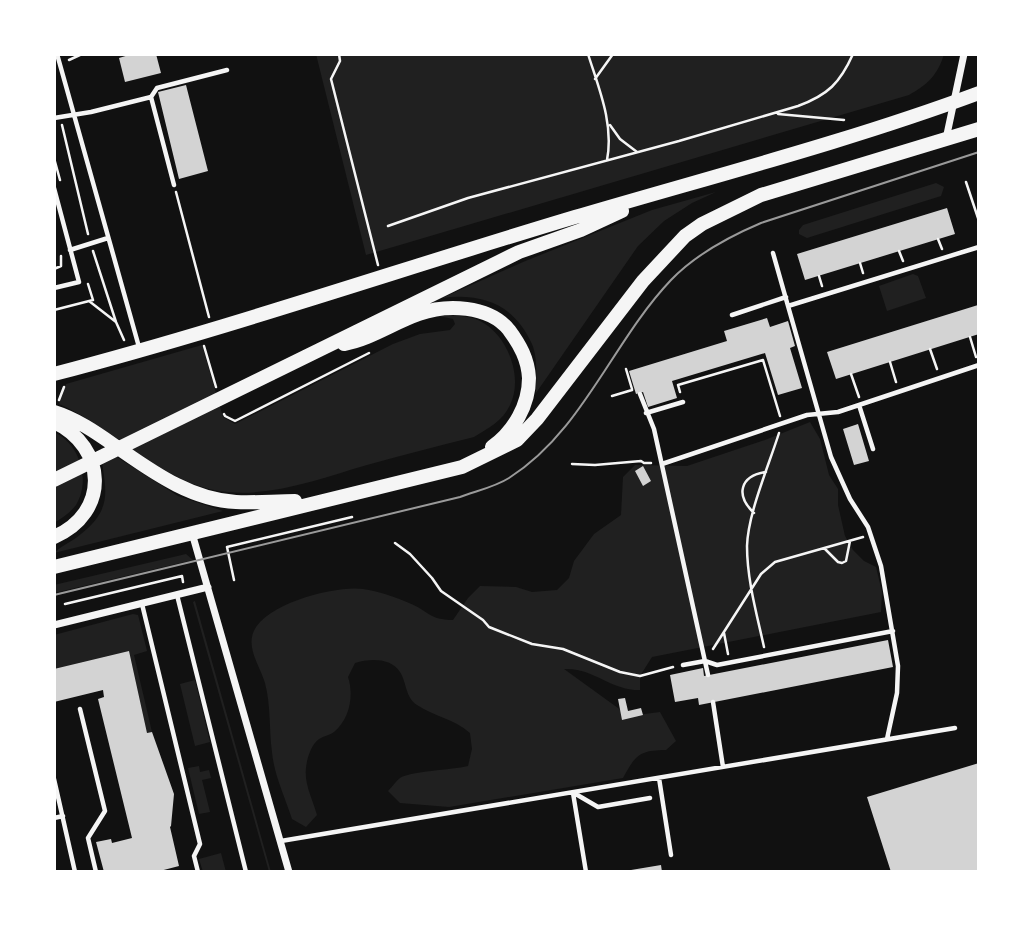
<svg xmlns="http://www.w3.org/2000/svg" width="1033" height="926" font-family="'Roboto Condensed',sans-serif">
  <style>
    .green { fill: #202020 }
    .building { fill: #d3d3d3 }
    .lines { fill: none; stroke-linecap: round; stroke-linejoin: round }
    .path { stroke: #f5f5f5; stroke-width: 2.5 }
    .service { stroke: #f5f5f5; stroke-width: 4.5 }
    .minor { stroke: #f5f5f5; stroke-width: 7 }
    .primary { stroke: #f5f5f5; stroke-width: 14 }
    .tram { stroke: #9a9a9a; stroke-width: 2 }
  </style>
  <rect width="100%" height="100%" fill="#111"/>
  <path class="green" d="M316,54H944C938,75 927,85 909,95L366,255Z
    M936,183L944,187L941,196L807,238L799,234V230L803,225Z
    M716,192L692,203L664,221L638,246L536,393C536,378 538,358 532,344C514,304 482,293 442,298L523,262L652,210Z
    M913,274L918,276L926,298L887,311L879,286Z
    M448,315C458,316 471,316 480,321C507,334 524,377 510,405C503,421 488,428 474,437C438,446 402,455 367,465C308,482 246,508 186,481C141,461 106,425 59,404L66,384L202,345L223,417L235,424L393,344L420,334L450,330L455,324L453,319L439,316Z
    M810,422L820,439L829,475L838,489V505L845,536L853,550L864,561L876,567L882,592L881,612L652,657L640,676V690C609,690 593,667 564,669L629,716L660,712L676,741L666,750C639,750 635,756 623,778L449,807L400,803L388,791C392,787 396,781 400,778C410,771 452,770 468,766L472,749L470,733C453,718 435,717 417,705C405,697 407,683 400,672C390,657 369,659 355,663L348,677C354,695 350,719 334,732C330,735 324,736 319,739C311,745 307,758 306,768C304,784 313,800 317,815L306,827L292,819C285,797 274,775 272,752C269,730 271,705 265,683C261,669 249,652 252,637C257,605 336,585 363,589C378,591 395,597 409,603C429,611 429,620 453,620L468,598L480,586L516,587L532,592L557,590L569,578L574,561L594,534L621,515L623,477L635,465L687,466L765,440Z
    M54,432C80,444 91,480 76,505C70,513 62,518 54,523Z
    M101,447L178,496L223,511L54,553C61,546 73,541 81,534C118,505 102,484 101,447Z
    M186,554L193,560L54,593V585Z
    M195,601L271,872H269L193,602Z
    M133,614L138,615L147,651L134,655L152,732L147,733L129,651L54,669V635Z
    M195,680L210,742L195,746L180,684Z
    M199,766L200,772L209,770L211,778L202,780L210,812L199,814L188,768Z
    M221,853L226,872H203L199,859Z"/>
  <path class="building" d="M132,54H156L161,73L125,82L119,58Z
    M186,85L208,171L179,179L158,92Z
    M947,208L955,234L805,280L797,254Z
    M978,305L979,334L836,379L827,352Z
    M767,318L770,327L788,321L795,346L790,348L802,388L778,395L765,353L672,381L677,398L648,407L643,392L636,394L629,371L727,341L724,331Z
    M858,424L869,461L854,465L843,429Z
    M643,466L651,481L643,486L635,471Z
    M888,640L893,667L699,705L698,698L675,702L670,675L703,668L704,676Z
    M129,651L147,733L152,732L174,794L171,826L170,827L179,866L156,872H104L96,842L111,839L112,843L132,838L98,699L104,697L103,690L54,702V669Z
    M625,698L628,711L641,708L643,715L622,720L618,699Z
    M979,763V870L891,872L867,797Z
    M661,865L662,872H632L631,870Z"/>
  <g class="lines">
    <path class="path" d="M339,54L340,61L331,79L378,265
      M588,54C599,89 614,124 607,160
      M69,60L82,54
      M595,79L613,54
      M778,114L844,120
      M62,125L88,234
      M610,125L620,139L637,152
      M54,158L60,180
      M966,182L979,221
      M176,192L209,317
      M388,226L468,198L679,141L798,106C828,95 840,83 853,54
      M938,239L942,249
      M93,251L116,322L124,340
      M899,251L903,261
      M860,263L863,273
      M54,269L61,266V256
      M819,276L822,286
      M89,301L116,322
      M54,310L93,300L88,284
      M970,337L976,357
      M204,346L216,387
      M930,349L937,369
      M890,362L896,382
      M626,369L632,389
      M851,374L859,397
      M680,392L678,385L763,360L780,416
      M612,396L632,390
      M59,400L64,387
      M224,414L225,416L235,421L369,353
      M572,464L595,465L641,461L644,463H651
      M754,513C735,495 740,476 766,472
      M395,543L410,554L432,578L441,591L483,620L489,627L532,644L563,649L620,672L640,676L673,667
      M824,548L838,562L842,563L846,561L850,541
      M234,580L227,547L352,517
      M65,604L182,576L183,582
      M724,633L728,654
      M764,647C757,615 747,580 747,546C748,513 769,465 779,433
      M713,649L761,574L775,562L863,537"/>
    <path class="service" d="M57,54L139,347
      M151,97L174,185
      M54,118L91,112L151,97L157,88L227,70
      M54,188L79,282L54,288
      M70,250L108,238
      M773,253L788,306
      M732,315L786,297
      M640,394L654,429L708,675
      M859,405L873,449
      M646,413L683,402
      M662,464L807,415L838,412L979,365
      M177,595L246,872
      M142,604L200,844L194,856L198,872
      M683,665L705,661L717,665L893,631
      M713,702L723,767
      M80,709L105,811L88,838L96,872
      M887,739L897,693L898,666L881,566L868,527L850,499L831,457L788,306L979,247
      M659,778L671,855
      M54,779L75,872
      M573,793L586,872
      M574,793L598,807L650,798
      M54,818L63,816
      M281,841L955,728"/>
    <path class="minor" d="M946,139L964,54
      M192,533L289,872
      M54,625L208,587"/>
    <path class="primary" d="M344,344C371,339 393,323 419,314C446,304 489,305 509,330C520,345 528,359 529,378C529,405 514,431 492,447
      M54,374C230,328 401,269 575,217C710,177 847,142 979,93
      M54,412C80,420 102,437 124,452C157,475 194,500 236,502C255,503 276,501 295,501
      M54,422C107,447 110,513 54,537
      M54,480L519,252L581,230L622,211
      M54,567L462,467L517,440L537,419L643,281L685,236L702,224L761,195L979,129"/>
    <path class="tram" d="M54,595L460,497C476,491 495,487 509,478C583,431 612,342 671,280C696,254 728,237 761,223L979,152"/>
  </g>
  <rect width="1033" height="926" fill="none" stroke="#ffffff" stroke-width="112"/>
</svg>
